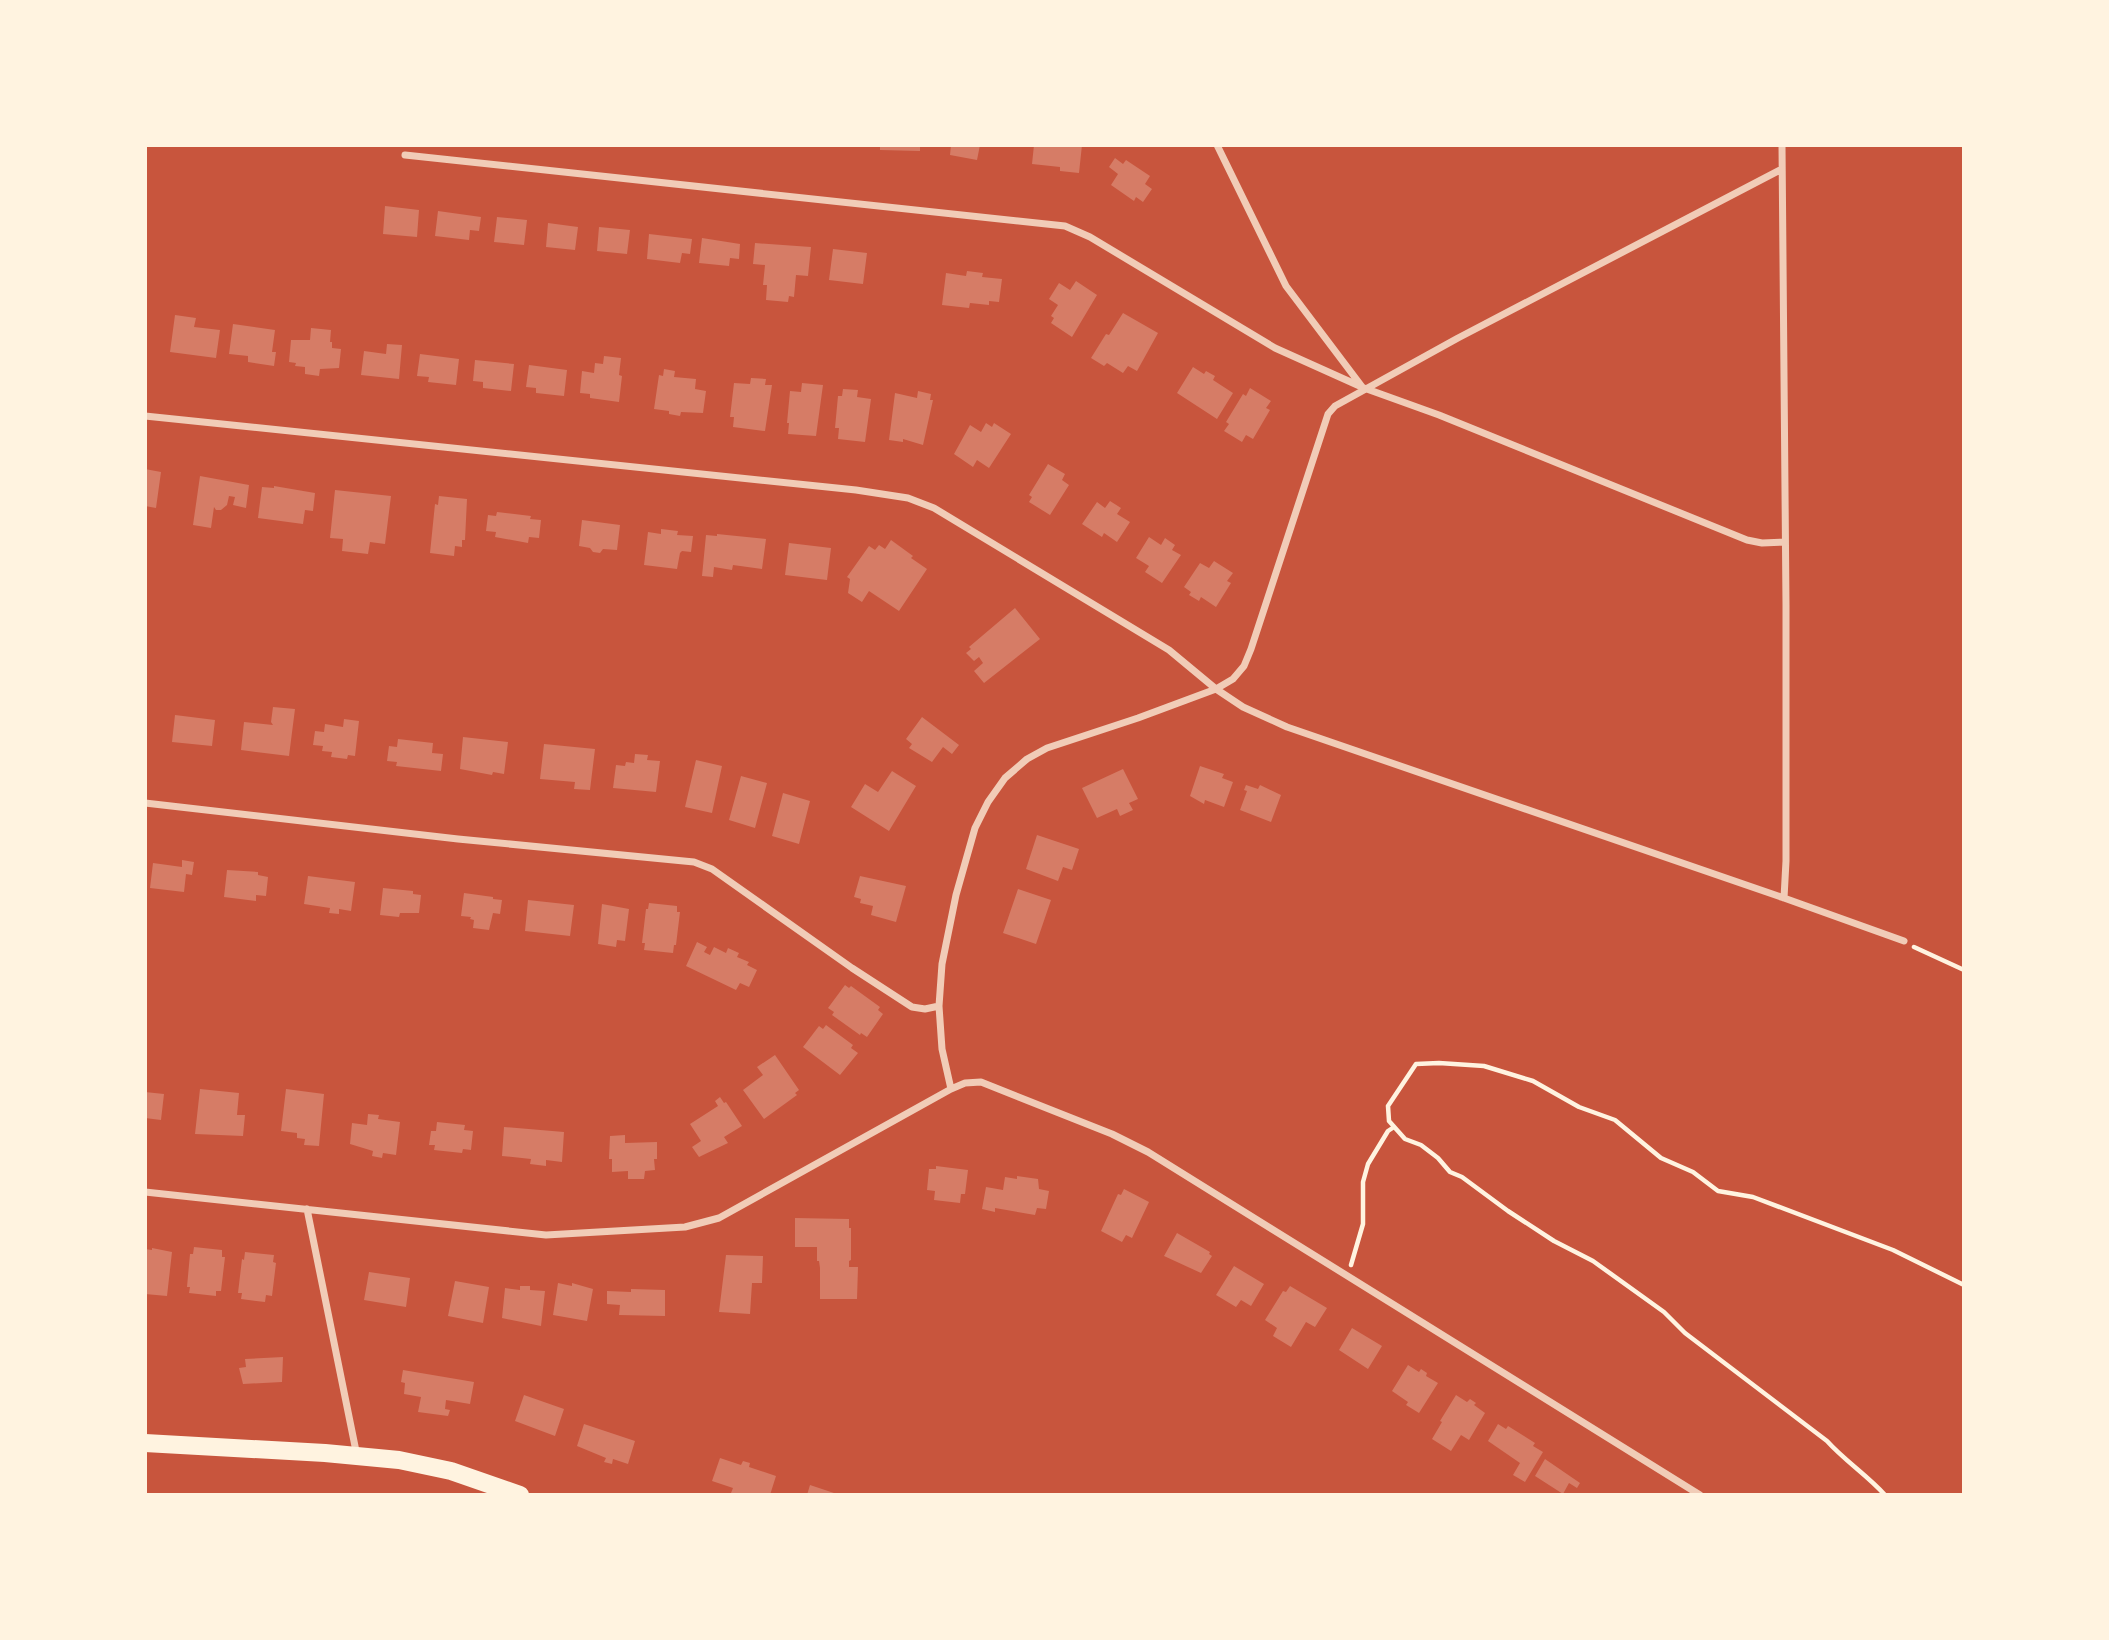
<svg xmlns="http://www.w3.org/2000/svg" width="2109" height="1640" font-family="'Nunito Sans',sans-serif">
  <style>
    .building { fill: #d67c66 }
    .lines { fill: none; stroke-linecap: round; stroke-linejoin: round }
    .path { stroke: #fff3e0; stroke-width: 4.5 }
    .minor { stroke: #f1ccb7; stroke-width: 7 }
    .primary { stroke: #fff3e0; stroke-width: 18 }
  </style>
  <rect width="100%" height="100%" fill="#c8553d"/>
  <path class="building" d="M880,145H920V151L880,150Z
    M951,145H980L977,160L950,155Z
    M1034,145H1082L1079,173L1060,171V167L1032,164Z
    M1115,158L1123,164L1126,160L1150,176L1145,184L1152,189L1143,202L1136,197L1134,201L1111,185L1118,174L1109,167Z
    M385,206L419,210L417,237L383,234Z
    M438,211L481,217L479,231L470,230L469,240L435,236Z
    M497,217L527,220L524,245L494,242Z
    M548,223L578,227L575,250L546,247Z
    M599,227L630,230L627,254L597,251Z
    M649,234L692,239L690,254L682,253L680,263L647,259Z
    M702,238L740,244L739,259L730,258L729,266L699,263Z
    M755,243L811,247L808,276L796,275L794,297L789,296L788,302L766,300L767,285H763L765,265L753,264Z
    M833,249L867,253L863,284L829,280Z
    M967,271L983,273L982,277L1002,279L999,302L989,301V305L970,303L969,308L942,305L946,273L966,276Z
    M1076,281L1097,295L1072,337L1051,323L1054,318L1051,316L1058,305L1049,299L1059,283L1070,290Z
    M1123,313L1158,333L1137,371L1128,366L1123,373L1107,363L1104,366L1091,358L1106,334L1109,335Z
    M175,315L196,318L194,327L220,330L216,358L170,352Z
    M233,324L275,330L272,352H276L274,366L248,362V356L229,354Z
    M311,328L331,330L330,342H332V348L341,349L339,368L320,369L319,376L305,374V367L295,366L296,363L289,362L291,340H310Z
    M387,344L402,345L399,379L361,375L364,351L386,354Z
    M420,354L459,359L456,385L428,382L429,377L417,376Z
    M604,356L621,358L619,375L622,376L619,402L590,398V394L580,393L582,371L594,373L595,363L603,364Z
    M475,360L514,364L511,391L483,388V382L473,381Z
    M529,365L567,370L564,396L536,393V388L526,387Z
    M1193,367L1204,374L1206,371L1215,376L1213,380L1233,393L1217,419L1177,393Z
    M664,369L675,371L674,377L696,379L695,389L706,391L703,413L681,412L680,416L669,414V411L654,409L659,375L663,376Z
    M751,378L766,379L765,385H772L765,431L733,427L734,417H730L734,383L750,384Z
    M802,383L823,385L816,436L788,434L789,423H787L790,391L801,392Z
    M1250,388L1271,401L1266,408L1270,410L1253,439L1246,435L1242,442L1224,431L1229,424L1226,422L1243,394L1246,396Z
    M843,389L858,390L857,397L871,399L865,442L838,439L839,428H835L838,396H842Z
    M918,391L931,394L930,400H933L923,445L903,439V442L889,440L895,393L917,398Z
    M986,423L992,427L994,423L1011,434L989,468L977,460L973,467L954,454L970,425L981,432Z
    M1048,464L1065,474L1062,480L1069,485L1050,515L1029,502L1032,497L1029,495Z
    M145,469L161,472L156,508L145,506Z
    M200,476L249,485L246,508L233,505L235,497L229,496L227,505L221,510H216L214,507L211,528L193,525Z
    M274,486L315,493L313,511L305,510L303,524L258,518L262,487L274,488Z
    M335,490L391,496L385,544L370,542L368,554L342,551L343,539L330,538Z
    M439,496L467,499L465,540H462V547L455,546L454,556L430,553L435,504L438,505Z
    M1110,501L1121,508L1117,514L1130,522L1117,542L1104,533L1102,537L1082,524L1097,502L1105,508Z
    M497,512L531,516L530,519L541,520L539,538L529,537L528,543L495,537L496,532L486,531L488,515L496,516Z
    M582,520L620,525L617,550L603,549L600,553L593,552L590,548L579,546Z
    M661,529L678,531L677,535L693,536L691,552L682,551L680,553L677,569L644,565L648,532L661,534Z
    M717,534L766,539L762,569L733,565L732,570L714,567L713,577L702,576L706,535L717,536Z
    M1149,537L1161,545L1165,538L1175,545L1172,550L1181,555L1162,583L1145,572L1149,566L1136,558Z
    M891,540L913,556L911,558L927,569L899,611L869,591L862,602L848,593L850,579L847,577L869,546L875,550L879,545L885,549Z
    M789,543L831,548L827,580L785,575Z
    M1214,561L1233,573L1227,581L1231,583L1216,607L1201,597L1199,601L1189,595L1191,592L1184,587L1200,563L1209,568Z
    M1015,608L1040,639L984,683L974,671L983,663L979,657L974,661L966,653L971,649L969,647Z
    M273,707L295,709L289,756L241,750L244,722L273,725L271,722Z
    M175,715L215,720L212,746L172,742Z
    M922,717L959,745L952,754L943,747L932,762L909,748L912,744L906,739Z
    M344,719L359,721L355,756L348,755L347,759L331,757L332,752L322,751L323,746L313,745L315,731L324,732L325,724L343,727Z
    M463,737L508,742L504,774L493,772L492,775L460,769Z
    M398,739L433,743L432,753L443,754L441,771L396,766L397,762L387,761L389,746L397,747Z
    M544,744L595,749L590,790L574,789L575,782L540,779Z
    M635,754L648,755L647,760L660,761L656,792L613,788L616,765L625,766L626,762L634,763Z
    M696,760L722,766L712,813L685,807Z
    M1200,766L1224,774L1222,778L1233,782L1224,807L1205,800L1204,804L1190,796Z
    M1123,769L1138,799L1129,803L1133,810L1120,816L1117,809L1097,818L1082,788Z
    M892,771L916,786L889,831L851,807L865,784L878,792Z
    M741,776L767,783L755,828L729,820Z
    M1246,785L1258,789L1260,785L1281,795L1271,822L1240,810L1247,791L1244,790Z
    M783,793L810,801L799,844L772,836Z
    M1037,835L1079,849L1072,870L1063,867L1058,881L1026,869Z
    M182,860L194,862L192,875L186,874L184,892L150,888L153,863L182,867Z
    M227,870L258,872V875L268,877L266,896L256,895V901L224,897Z
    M308,876L355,882L351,911L339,909V914L329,913L330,908L304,904Z
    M860,876L906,886L896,922L871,915L873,906L860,903L861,899L854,897Z
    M383,888L413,891V894L421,895L419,913H400L399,917L380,915Z
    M1018,889L1051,900L1036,944L1003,933Z
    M464,893L493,897V899L502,900L500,914L493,913L489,930L473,928L474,920L470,919L471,917L461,916Z
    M528,900L574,905L570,936L525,931Z
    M649,903L677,906V912H680L676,945H674L673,953L644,950L645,943H642L646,909H648Z
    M602,904L629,909L625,941L617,940L616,947L598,944Z
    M697,942L707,947L704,952L710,955L714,947L726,953L728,948L739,953L737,957L749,962L747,965L757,970L749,987L740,983L736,990L686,966Z
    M845,985L849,988L851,986L880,1007L878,1010L883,1014L867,1037L861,1033L860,1035L832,1015L834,1012L828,1008Z
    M826,1025L853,1045L851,1048L858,1053L840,1075L803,1047L819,1026L823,1029Z
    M775,1055L799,1090L795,1093L797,1095L764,1119L743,1090L763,1075L757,1067Z
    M200,1089L239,1093L237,1115H245L243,1136L195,1134Z
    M286,1089L324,1094L319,1146L304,1145L305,1139L297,1138V1133L281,1131Z
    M145,1092L164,1094L161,1120L145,1118Z
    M720,1097L724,1103L726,1102L742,1126L724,1137L728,1143L699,1157L692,1147L701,1141L690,1124L718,1106L715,1101Z
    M368,1114L379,1115L378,1119L400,1122L396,1155L383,1153L382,1158L372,1156L373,1151L350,1144L352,1123L367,1125Z
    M437,1122L465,1125L464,1130L473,1131L471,1150L463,1149L462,1153L434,1150L435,1145H429L431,1131H436Z
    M504,1127L564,1132L562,1162L546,1160V1166L530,1164L531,1159L502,1156Z
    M625,1135V1143L657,1142V1159H654L655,1170L645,1171L644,1179H628V1171L612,1172V1159H609L610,1136Z
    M936,1166L968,1170L965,1194H961L960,1203L934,1200L935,1191L927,1190L929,1169H936Z
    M1017,1176L1038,1179L1039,1189L1049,1191L1046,1209L1037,1208L1035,1215L995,1208V1212L982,1209L986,1187L1003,1190L1005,1177L1017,1179Z
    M1124,1189L1149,1202L1132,1238L1126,1235L1122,1242L1101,1231L1118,1194L1121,1195Z
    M795,1218L849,1219V1228H851V1260L849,1261V1267H858L857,1299H820V1268L819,1261H817V1247H795Z
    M1177,1233L1210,1252L1209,1254L1212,1256L1201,1273L1164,1256Z
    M194,1247L222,1250V1257H225L221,1291H216V1296L189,1293L190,1287H187L190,1254H193Z
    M152,1248L172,1252L167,1296L145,1294V1249L152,1250Z
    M245,1252L274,1255L273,1262L276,1263L272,1296L266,1295L265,1302L241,1299L242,1293H238L242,1259L244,1260Z
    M726,1255L763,1256L762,1283H752L750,1314L719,1312Z
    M1234,1266L1264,1284L1251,1306L1241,1300L1236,1307L1216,1295Z
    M369,1272L410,1278L406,1307L364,1300Z
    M455,1281L489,1287L483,1323L448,1316Z
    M558,1283L572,1286V1283L593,1289L587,1321L553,1315Z
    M520,1286H530V1290L545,1291L541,1326L502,1318L505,1288L520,1290Z
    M1290,1286L1327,1308L1315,1327L1306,1322L1291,1347L1273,1336L1277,1328L1265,1320L1283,1291L1286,1292Z
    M631,1289L665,1290V1316L619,1315L620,1305L607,1304V1291L631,1292Z
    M1352,1328L1382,1346L1368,1369L1339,1350Z
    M283,1357L282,1382L243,1384L239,1368L246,1367L245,1359Z
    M1408,1365L1419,1372L1421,1369L1427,1373L1426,1376L1438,1383L1419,1413L1406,1405L1408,1402L1392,1391Z
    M403,1370L474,1382L470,1404L446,1400L445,1409L450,1410L448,1416L418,1412L421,1397L404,1394L405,1383L401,1382Z
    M524,1395L564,1409L555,1436L515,1421Z
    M1456,1395L1467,1402L1470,1399L1476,1403L1474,1405L1485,1413L1469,1440L1461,1435L1451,1451L1432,1439L1442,1422L1440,1421Z
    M584,1424L635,1441L628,1464L613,1459L612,1464L604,1462L606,1458L577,1446Z
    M1498,1424L1506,1429L1508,1426L1535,1443L1533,1446L1543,1452L1525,1482L1513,1475L1520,1463L1488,1441Z
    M720,1458L741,1465L743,1461L750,1463L749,1467L776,1476L770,1495H737L731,1493L733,1488L712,1481Z
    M1545,1459L1580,1483L1577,1488L1569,1483L1563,1494L1535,1476Z
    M810,1485L837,1494V1495H807Z"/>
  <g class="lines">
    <path class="path" d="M1914,947L1964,970
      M1351,1265L1363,1224V1182L1368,1164L1388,1131L1394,1127
      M1885,1495C1867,1475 1845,1461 1827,1441L1685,1333L1664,1312L1593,1261L1554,1241L1508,1211L1462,1177L1450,1172L1438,1158L1421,1145L1405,1139L1389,1121L1388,1106L1416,1064L1439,1063L1484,1066L1533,1081L1579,1107L1615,1120L1661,1158L1693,1172L1718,1191L1753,1197L1893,1250L1964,1285"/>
    <path class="minor" d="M1217,145L1286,286L1363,388
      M1782,145L1786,605V861L1784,898
      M405,155L1065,226L1090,237L1275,348L1364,388L1439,415L1747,540L1762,543L1785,542
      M145,416L856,490L908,498L934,508L1169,650L1216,689L1243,707L1287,727L1784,898L1904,941
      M145,803L458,839L694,862L712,869L852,968L912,1007L925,1009L939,1006
      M951,1089L942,1049L939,1006L942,964L956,895L975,828L988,802L1005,778L1027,759L1047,748L1138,718L1216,689L1233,679L1244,666L1251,649L1328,414L1335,406L1458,338L1782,169
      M145,1192L546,1235L685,1227L719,1218L951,1089L965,1083L981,1082L1112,1134L1148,1152L1700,1495
      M307,1209L357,1456"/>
    <path class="primary" d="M145,1443L325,1453L399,1460L451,1471L520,1495"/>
  </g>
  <rect width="2109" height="1640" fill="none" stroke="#fff3e0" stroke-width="294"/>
</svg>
